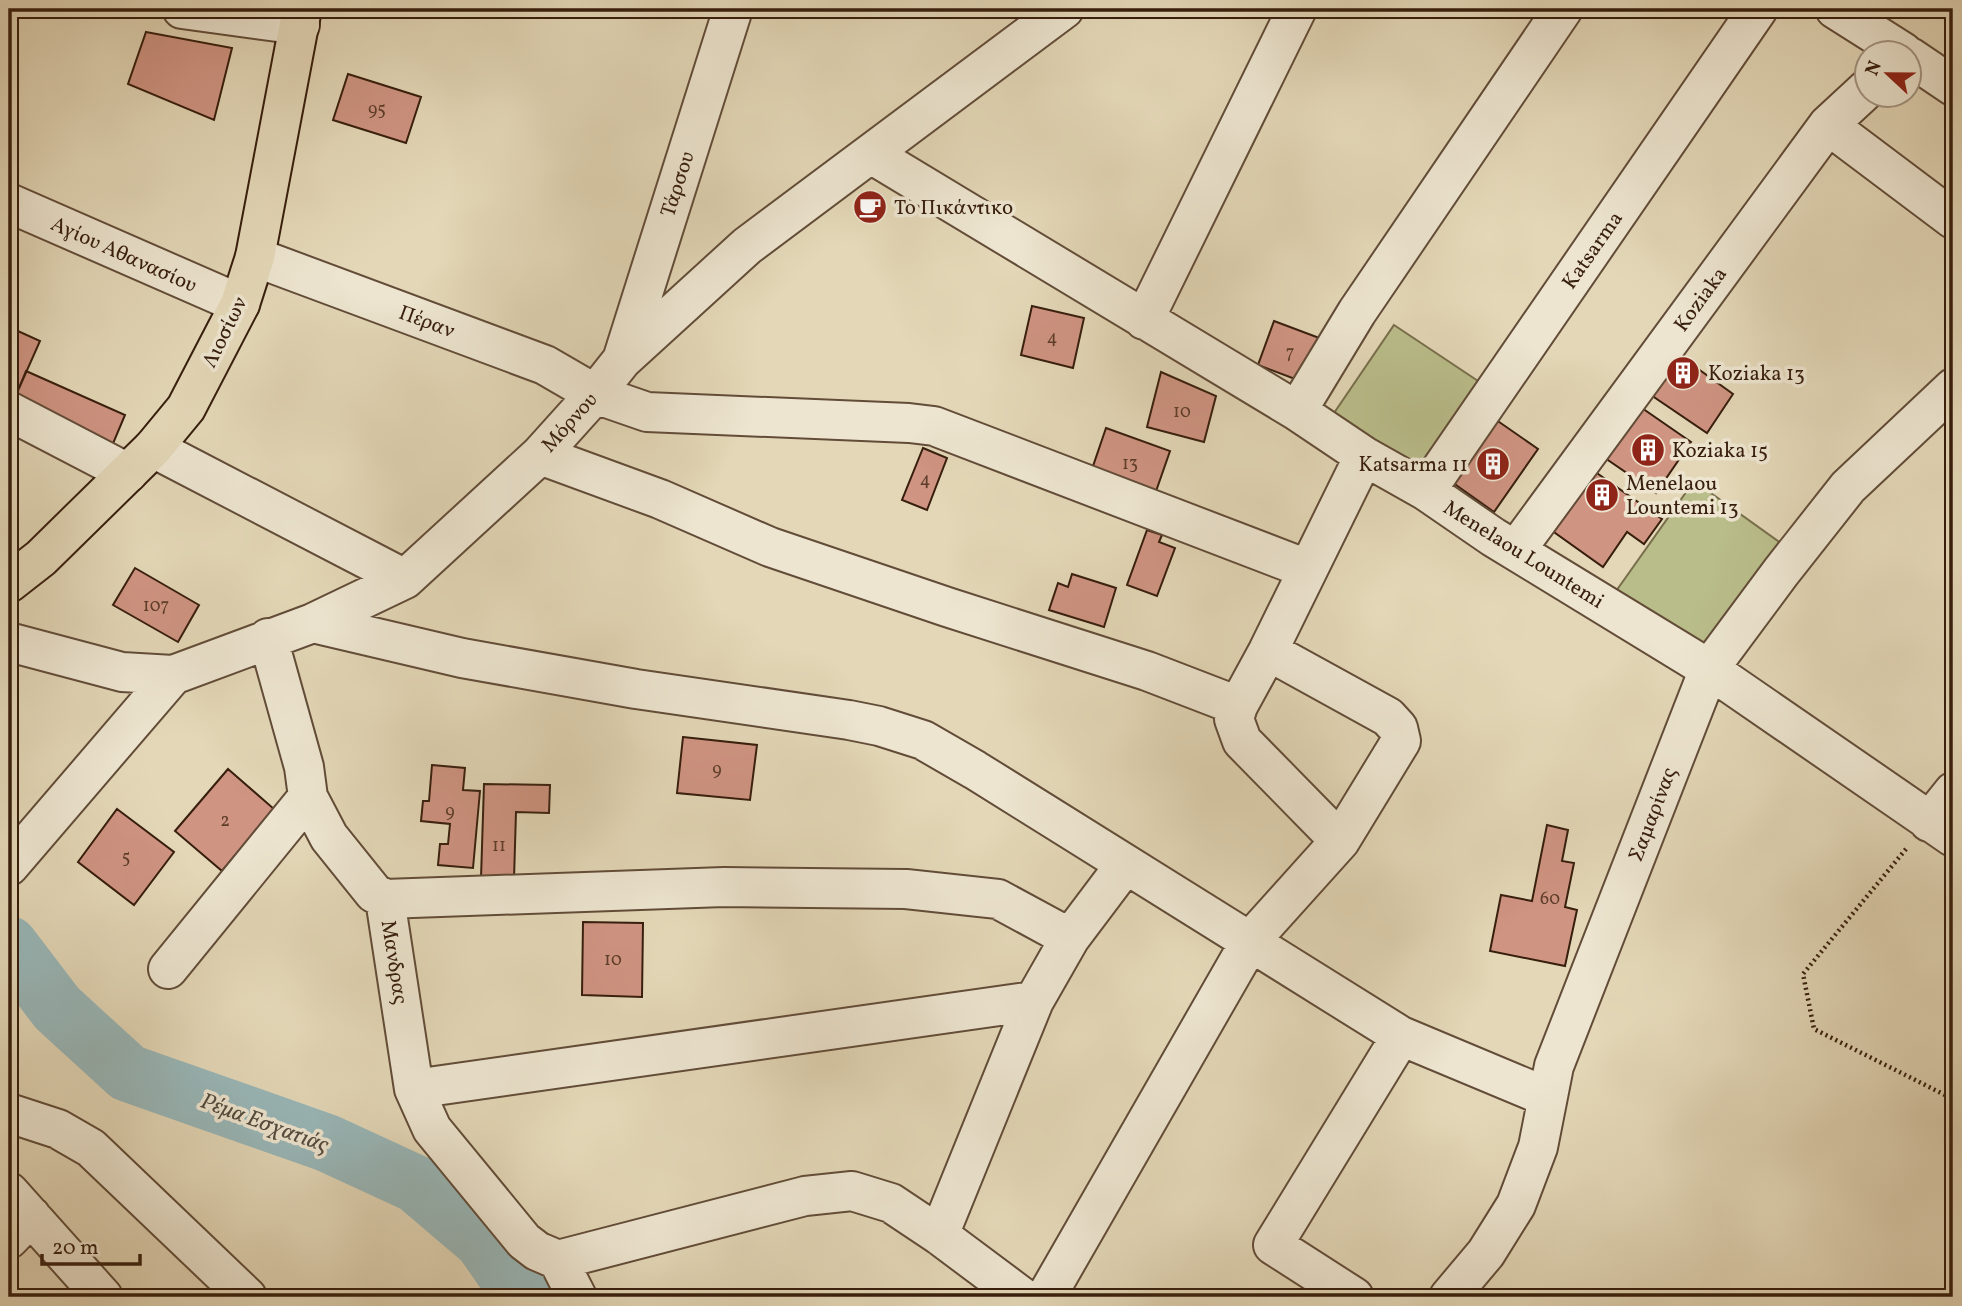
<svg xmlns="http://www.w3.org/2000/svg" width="1962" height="1306" font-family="Vollkorn,serif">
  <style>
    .green { fill: #b9bd8a; stroke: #786e4c; stroke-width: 2 }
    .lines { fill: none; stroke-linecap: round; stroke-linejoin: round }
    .river { stroke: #99b7b8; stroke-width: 58 }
    .building { fill: #cf9482; stroke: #371e0d; stroke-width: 2 }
    .minor-casing { stroke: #624c38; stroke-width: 42 }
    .major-casing { stroke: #371e0d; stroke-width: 42 }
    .path { stroke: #371e0d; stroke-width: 4.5; stroke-dasharray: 2 3.5; stroke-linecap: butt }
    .minor { stroke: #ede5d0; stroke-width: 38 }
    .major { stroke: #e3d7b7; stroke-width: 38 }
    .labels { text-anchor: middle; stroke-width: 7; stroke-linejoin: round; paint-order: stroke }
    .number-label { font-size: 18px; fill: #5d3c2a }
    .street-label { font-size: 21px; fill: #371e0d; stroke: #ede5d0 }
    .poi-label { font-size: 21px; fill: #371e0d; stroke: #ede5d0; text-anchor: start }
    .water-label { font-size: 23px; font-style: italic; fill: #544c40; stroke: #ede5d0 }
  </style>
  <rect width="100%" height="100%" fill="#e3d7b7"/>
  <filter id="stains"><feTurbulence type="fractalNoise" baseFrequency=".00286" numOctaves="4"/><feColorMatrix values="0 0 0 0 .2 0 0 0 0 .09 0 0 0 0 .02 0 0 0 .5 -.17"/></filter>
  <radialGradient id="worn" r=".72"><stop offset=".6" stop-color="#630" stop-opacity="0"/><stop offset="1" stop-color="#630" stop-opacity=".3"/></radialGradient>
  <path class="green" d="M1394,325L1484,385L1423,477L1332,416Z
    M1694,481L1785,546L1706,659L1614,594Z"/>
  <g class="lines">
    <path class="river" d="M9,945L57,1008L128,1073L327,1143L416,1184L483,1241L522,1297"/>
  </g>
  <path class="building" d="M146,32L232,48L214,120L128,84Z
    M348,74L421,97L406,143L333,120Z
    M1032,306L1084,318L1073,368L1021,355Z
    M1274,321L1322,339L1295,379L1258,365Z
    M9,327L40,341L13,402L9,400Z
    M1676,353L1733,394L1707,433L1648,393Z
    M26,371L125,415L112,446L13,402Z
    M1161,372L1216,396L1204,442L1147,427Z
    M1639,406L1691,442L1656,493L1605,458Z
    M1492,417L1538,449L1494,512L1449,480Z
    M1106,428L1170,451L1154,497L1090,475Z
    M923,448L947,458L927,510L902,500Z
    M1594,471L1662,519L1644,544L1627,532L1603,567L1551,530Z
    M1147,530L1162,535L1159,542L1175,548L1157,596L1127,585Z
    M135,568L199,605L178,642L113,605Z
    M1072,574L1116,588L1104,627L1049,610L1058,583L1068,587Z
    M683,737L757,745L750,800L677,793Z
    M432,765L465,768L463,790L480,791L473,868L438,865L440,844H448L450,824L421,821L423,801H429Z
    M228,769L274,809L222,871L175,831Z
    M484,784L550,785L549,813L516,812L514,879L481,878Z
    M117,809L174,852L134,905L78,862Z
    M1547,825L1568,830L1562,861L1574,863L1565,907L1577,910L1565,966L1490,951L1501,895L1532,901Z
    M583,922L643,923L642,997L582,995Z"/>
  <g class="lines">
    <g class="minor-casing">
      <path id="minor" d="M182,9L300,25
        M1835,9L1903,52
        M1910,57L1953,86
        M1828,125L1953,219
        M871,154L1297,411L1364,456L1426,491L1493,537L1709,669L1953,837
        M9,203L240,304
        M255,257L545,365L595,394L647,412L909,423L934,426L1307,569
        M1144,320L1297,9
        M623,357L733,9
        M9,411L128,473
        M1297,411L1357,312L1563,9
        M153,448L405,579
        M540,455L660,499L770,547L947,607L1147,671L1238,706
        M1426,491L1758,9
        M1516,550L1828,125L1868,88
        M313,623L462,658L636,689L849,720L879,726L923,740L975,770L1401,1036L1547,1097
        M268,638L304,767L308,797L329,837L374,893L385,899L414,1089L432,1129L524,1241L537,1251L558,1260
        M9,642L122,672L173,675L313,623L405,579L540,455L595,394L622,360L747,246L1064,9
        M1929,822L1953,792
        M1340,841L1242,741L1234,719L1238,706L1268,651L1364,456
        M9,866L173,675
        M385,899L724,887L906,889L998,899L1070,938
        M168,969L308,797
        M414,1089L1034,1001
        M9,1113L58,1129L91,1148L247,1297
        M9,1192L103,1297
        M939,1235L1034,1001L1070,938L1125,865
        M9,1239L31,1216
        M558,1260L805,1196L852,1191L891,1203L939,1235L1022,1297
        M558,1260L577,1297
        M1046,1297L1251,940L1340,841L1401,741L1398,728L1388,717L1268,651
        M1354,1297L1273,1245L1401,1036
        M1449,1297L1486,1253L1516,1205L1538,1147L1554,1066L1709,669L1781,572L1848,487L1953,388"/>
    </g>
    <g class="major-casing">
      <path id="major" d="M9,583L41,558L153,448L186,408L240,304L255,257L302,9"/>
    </g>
    <path class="path" d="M1906,849L1803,974L1814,1029L1953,1099"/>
    <use href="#minor" class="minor"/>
    <use href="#major" class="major"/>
  </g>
  <defs>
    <g id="cafe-disc" transform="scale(1.75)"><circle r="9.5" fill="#8f2418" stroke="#ede5d0"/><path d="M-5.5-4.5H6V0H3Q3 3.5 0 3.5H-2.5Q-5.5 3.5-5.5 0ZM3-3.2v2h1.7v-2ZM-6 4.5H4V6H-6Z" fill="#fff"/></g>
    <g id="building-disc" transform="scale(1.75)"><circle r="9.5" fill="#8f2418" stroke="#ede5d0"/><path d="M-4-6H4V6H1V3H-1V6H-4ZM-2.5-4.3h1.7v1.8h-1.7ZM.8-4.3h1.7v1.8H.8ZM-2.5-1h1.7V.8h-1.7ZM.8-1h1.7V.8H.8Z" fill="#fff"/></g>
  </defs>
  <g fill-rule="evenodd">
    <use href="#cafe-disc" x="870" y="207"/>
    <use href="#building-disc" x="1683" y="373"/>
    <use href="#building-disc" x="1648" y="450"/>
    <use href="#building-disc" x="1493" y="464"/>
    <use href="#building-disc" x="1602" y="495"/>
  </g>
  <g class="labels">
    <g class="number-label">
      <text x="377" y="115">95</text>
      <text x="1052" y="343">4</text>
      <text x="1290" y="358">7</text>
      <text x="1182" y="417">10</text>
      <text x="1130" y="469">13</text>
      <text x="925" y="485">4</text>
      <text x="156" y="611">107</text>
      <text x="717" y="775">9</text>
      <text x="450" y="817">9</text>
      <text x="225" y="826">2</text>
      <text x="499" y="851">11</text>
      <text x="126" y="863">5</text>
      <text x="1550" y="904">60</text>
      <text x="613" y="965">10</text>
    </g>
    <g class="street-label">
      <text transform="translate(677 184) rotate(-72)" y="7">Τάρσου</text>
      <text transform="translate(1592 250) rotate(-55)" y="7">Katsarma</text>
      <text transform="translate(124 254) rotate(24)" y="7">Αγίου Αθανασίου</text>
      <text transform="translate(1700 299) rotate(-54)" y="7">Koziaka</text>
      <text transform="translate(427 321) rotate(20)" y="7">Πέραν</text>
      <text transform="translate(224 332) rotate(-64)" y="7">Λιοσίων</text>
      <text transform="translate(569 422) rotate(-48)" y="7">Μόρνου</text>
      <text transform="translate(1524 554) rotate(32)" y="7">Menelaou Lountemi</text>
      <text transform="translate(1652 814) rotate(-69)" y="7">Σαμαρίνας</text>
      <text transform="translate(395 962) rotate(81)" y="7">Μανδρας</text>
    </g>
    <g class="poi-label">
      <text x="894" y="214">Το Πικάντικο</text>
      <text x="1708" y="380">Koziaka 13</text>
      <text x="1672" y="457">Koziaka 15</text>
      <text x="1468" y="471" text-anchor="end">Katsarma 11</text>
      <text x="1626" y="490">Menelaou<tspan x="1626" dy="24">Lountemi 13</tspan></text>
    </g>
    <g class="water-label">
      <text transform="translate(265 1122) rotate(20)" y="8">Ρέμα Εσχατιάς</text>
    </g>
  </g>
  <rect width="1962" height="1306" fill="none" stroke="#e3d7b7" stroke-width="35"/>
  <rect x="10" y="10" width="1941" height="1285" fill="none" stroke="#371e0d" stroke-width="3.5"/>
  <rect x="18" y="18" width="1927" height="1271" fill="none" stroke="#371e0d" stroke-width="2"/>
  <g transform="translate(1888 74) rotate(292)"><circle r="33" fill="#ede5d0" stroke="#a49582" stroke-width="2"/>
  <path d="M0-5L12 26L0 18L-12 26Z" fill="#8f2418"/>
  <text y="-10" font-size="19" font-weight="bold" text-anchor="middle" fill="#371e0d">N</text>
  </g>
  <path d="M42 1254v10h98v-10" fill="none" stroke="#371e0d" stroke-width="3.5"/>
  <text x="52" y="1254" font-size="21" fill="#371e0d" stroke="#ede5d0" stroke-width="5" paint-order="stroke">20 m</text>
  <rect width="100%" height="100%" filter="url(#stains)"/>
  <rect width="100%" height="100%" fill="url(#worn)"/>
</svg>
